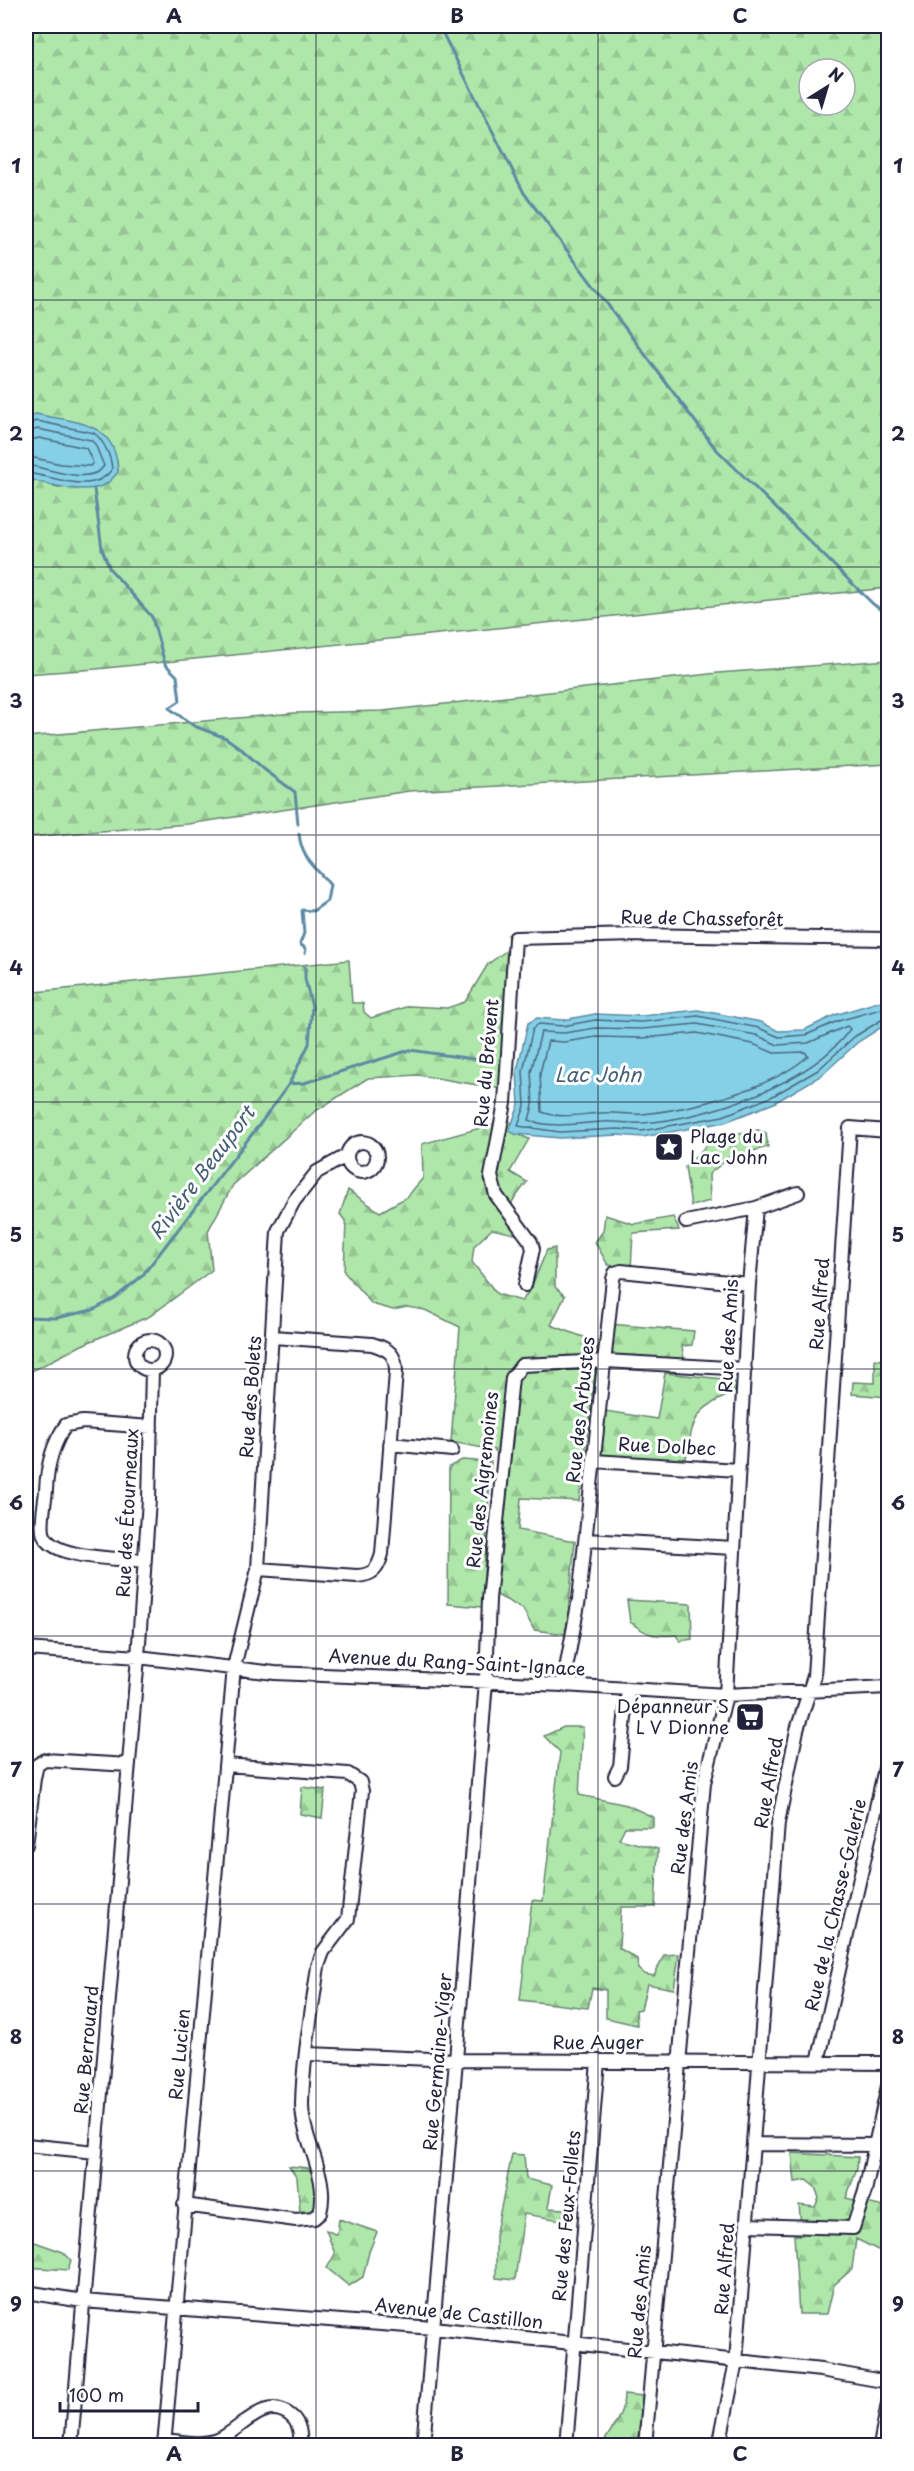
<svg xmlns="http://www.w3.org/2000/svg" width="914" height="2471" font-family="'Playpen Sans',sans-serif">
  <style>
    .forest { fill: url(#forest-firs); stroke: #688472; stroke-width: 1.5; fill-rule: evenodd }
    .water { fill: #85d0e6; stroke: #5d8aa2; stroke-width: 1.5 }
    .lines { fill: none; stroke-linecap: round; stroke-linejoin: round }
    .shore { stroke: #4a687f; stroke-width: 1.5 }
    .stream { stroke: #5d8aa2; stroke-width: 3 }
    .minor-casing { stroke: #22223b; stroke-width: 16 }
    .minor { stroke: #fff; stroke-width: 12 }
    .grid { fill: none; stroke: #22223b; stroke-width: 1.5; stroke-opacity: 0.55 }
    .labels { text-anchor: middle; stroke-width: 6; stroke-linejoin: round; paint-order: stroke }
    .street-label { font-size: 18px; fill: #22223b; stroke: #fff }
    .poi-label { font-size: 18px; fill: #22223b; stroke: #fff; text-anchor: start }
    .water-label { font-size: 20px; font-style: italic; fill: #455f77; stroke: #fff }
    .neatline { fill: none; stroke: #22223b; stroke-width: 2 }
    .grid-label { font-size: 20px; text-anchor: middle; font-weight: bold; fill: #22223b }
  </style>
  <defs>
    <pattern id="forest-firs" width="22" height="20" patternUnits="userSpaceOnUse" patternTransform="scale(1.5)"><rect width="22" height="20" fill="#afe7aa"/><path d="M5 1l3.5 6h-7zM16 11l3.5 6h-7z" fill="#96c693"/></pattern>
  </defs>
  <rect width="100%" height="100%" fill="#fff"/>
  <filter id="ink" filterUnits="userSpaceOnUse"><feTurbulence type="fractalNoise" baseFrequency=".0167" numOctaves="2"/><feDisplacementMap in="SourceGraphic" scale="12" xChannelSelector="R" yChannelSelector="G"/><feConvolveMatrix kernelMatrix="1 2 1 2 8 2 1 2 1" color-interpolation-filters="sRGB"/></filter>
  <g filter="url(#ink)">
    <path class="forest" d="M26,26H888V588L96,669L26,674V478L58,487L106,484L118,472L117,461L36,414L26,419ZM809,69H845V105H809Z
      M888,660V764L409,791L188,824L26,837V737L294,713L383,711L718,673Z
      M510,948L502,1089L418,1075L368,1078L314,1112L233,1185L208,1231L212,1270L150,1316L82,1345L26,1374V993L349,960L352,1003H363L364,1012L371,1018L409,1006L447,1008L465,1002L488,964Z
      M509,1120L519,1135L529,1139L510,1172L527,1182L512,1202V1215L519,1235L492,1229L474,1246L472,1262L497,1294L522,1301L530,1290L547,1250L555,1248V1287L565,1296L551,1325L597,1342L596,1365L579,1501L521,1498L518,1530L575,1541L566,1634L534,1630L523,1609L495,1594L503,1460L494,1450L451,1442L460,1327L425,1310L407,1307L393,1310L372,1304L344,1272L346,1222L340,1214L348,1190L380,1212L407,1197L423,1178L422,1144Z
      M758,1130L766,1133L768,1147L730,1157L709,1174L710,1201L691,1206L685,1167L715,1137Z
      M605,1215L634,1224L673,1217L679,1230L633,1233L631,1269L608,1265L595,1242L603,1231Z
      M608,1324L694,1331L692,1345L682,1346L685,1367L607,1362Z
      M875,1359L888,1361V1397L852,1394L853,1382L875,1383Z
      M665,1373L733,1380L737,1385L734,1393C690,1410 694,1421 685,1463H594L599,1410L657,1419Z
      M462,1460L491,1462L482,1607L448,1604L449,1467Z
      M627,1600L691,1604L692,1639L680,1641L676,1635C654,1637 647,1635 630,1622Z
      M564,1727H583L579,1795L627,1805L653,1817V1827H625L619,1839L658,1849L655,1907H621L619,1948L637,1959L638,1969L644,1974L654,1976L664,1955L679,1954L674,1989L647,1984L641,2009L636,2010L637,2025L606,2018V1990L592,1988L588,2008L520,2000L532,1900L543,1901L560,1752L544,1736Z
      M302,1787L325,1790L322,1818L300,1814Z
      M792,2153L858,2157L857,2169L846,2198L888,2208V2255L856,2239L852,2269L834,2285L827,2314H799L794,2235H802L799,2205L815,2207L819,2198L815,2187L806,2180L795,2182Z
      M512,2154L524,2155L526,2179L552,2185L548,2208L565,2209L561,2220L524,2214L515,2280L496,2278V2232Z
      M289,2166L308,2168L316,2179L318,2212L300,2211L297,2177Z
      M339,2219L377,2232L369,2252L363,2277L349,2286L327,2268L335,2254L326,2230L337,2235Z
      M26,2239L63,2252L71,2260L68,2270L26,2267Z
      M624,2394L643,2396L637,2445H602C612,2428 624,2415 624,2394Z"/>
    <path class="water" d="M36,414C76,423 116,420 118,472C114,477 109,483 104,485C84,495 46,484 26,478V419Z
      M881,1001L888,1002V1023L858,1042L822,1075L774,1103L725,1122L643,1137L617,1135L560,1138L515,1134L509,1131L519,1105L517,1071L528,1023L537,1018L563,1020L595,1014L642,1016L698,1010L761,1022L778,1031L804,1030L835,1015Z"/>
    <g class="lines">
      <path class="shore" d="M26,424L37,421L94,433C104,441 111,456 112,469C93,497 52,475 26,473
        M26,432L38,429L91,440L95,444L104,466C90,487 46,467 26,465
        M26,441L39,438L86,448L93,463L90,466L61,464L26,456
        M888,1007L838,1021L806,1035L779,1037L759,1028L698,1016L642,1022L595,1020L563,1026L539,1024L533,1028L523,1071L525,1106L518,1126L560,1132L618,1129L642,1131L723,1116L771,1097L818,1070L854,1037L883,1019L888,1018
        M697,1024L756,1035L778,1045L808,1043L847,1026L850,1029C811,1084 708,1118 643,1123C629,1124 615,1121 602,1122C580,1123 550,1129 529,1120L533,1105L531,1072L541,1032L564,1033L596,1028L642,1029Z
        M697,1033L753,1044L774,1053L805,1052L808,1056C771,1089 692,1109 643,1114C629,1115 615,1112 601,1113C583,1114 558,1119 542,1112L540,1073L548,1041L565,1042L596,1037L643,1038Z"/>
      <path class="stream" d="M439,26L524,193L715,448L873,604L888,615
        M94,489L102,549L110,569L152,617L165,664L177,676L180,701L169,708L194,726L226,738L240,748L265,770L295,792L298,824
        M299,834C302,860 315,866 330,885L327,901L313,911L302,910L304,933L300,944L306,949L305,953
        M289,1084L304,1083L410,1050L494,1062
        M26,1317L56,1318L93,1310L115,1298L142,1276L263,1120L289,1084L309,1044L312,1007L305,979V967"/>
      <g class="minor-casing">
        <path id="minor" d="M347 1157a15 15 0 1 1 30 0a15 15 0 1 1-30 0Z
          M686,1222L756,1208L798,1193
          M525,1285L533,1249L531,1242L496,1195L491,1176L505,1103L515,938L636,935L888,939
          M135 1355a15 15 0 1 1 30 0a15 15 0 1 1-30 0Z
          M390,1444L452,1450
          M594,1461L738,1470
          M586,1540L734,1548
          M144,1561C121,1558 48,1560 43,1532C41,1519 45,1503 46,1490C47,1468 53,1443 66,1425L83,1422L151,1427
          M258,1569L357,1576C373,1575 378,1569 382,1554L396,1372C396,1354 389,1349 372,1344L273,1337
          M26,1649L138,1657L275,1673L563,1685L726,1695L888,1687
          M563,1685L579,1599L613,1279L615,1273L621,1271L749,1284
          M615,1776L620,1766L628,1689
          M26,1845L34,1778L37,1765L45,1760L129,1765
          M308,2054L456,2060L888,2063
          M818,2062L888,1755
          M754,2144L875,2145
          M26,2145L96,2152
          M184,2205L296,2220L314,2218L320,2213C330,2175 302,2142 302,2104C303,2058 312,2011 318,1966L323,1952L348,1919L362,1791L360,1782L348,1774L225,1765
          M747,2225L853,2228L865,2191L888,2086
          M26,2292L83,2301L433,2328L821,2370L888,2382
          M164,2440C180,2441 199,2446 215,2441C239,2433 264,2393 291,2416C300,2423 301,2435 300,2446
          M71,2446L138,1657L149,1500L152,1370
          M164,2446L234,1667L258,1569L278,1231L294,1201L317,1172L346,1156
          M423,2446L456,2060L486,1681L489,1599L512,1378L522,1365L606,1361L745,1369
          M566,2446L598,2061
          M645,2446L704,1783L726,1695L749,1284L756,1208
          M719,2446L736,2361L778,1823L797,1730L814,1676L850,1128L888,1131
          M880,2446L888,2403"/>
      </g>
      <use href="#minor" class="minor"/>
    </g>
  </g>
  <path class="grid" d="M316,26V2446M598,26V2446M26,300H888M26,567H888M26,835H888M26,1102H888M26,1369H888M26,1636H888M26,1904H888M26,2171H888"/>
  <defs>
    <g id="sight-square" transform="scale(1.5)"><rect x="-9" y="-9" width="18" height="18" rx="4" fill="#22223b" stroke="#fff"/><path d="M0-6L1.8-2.2L6-1.7L2.9 1.2L3.7 5.4L0 3.3L-3.7 5.4L-2.9 1.2L-6-1.7L-1.8-2.2Z" fill="#fff"/></g>
    <g id="supermarket-square" transform="scale(1.5)"><rect x="-9" y="-9" width="18" height="18" rx="4" fill="#22223b" stroke="#fff"/><path d="M-6-5.5h2.5l.6 2H6L4.5 2H-2.5L-4.4-4H-6ZM-1.5 3.2a1.3 1.3 0 1 0 .1 0ZM3 3.2a1.3 1.3 0 1 0 .1 0Z" fill="#fff"/></g>
  </defs>
  <g fill-rule="evenodd">
    <use href="#sight-square" x="669" y="1147"/>
    <use href="#supermarket-square" x="750" y="1717"/>
  </g>
  <g class="labels">
    <g class="street-label">
      <text transform="translate(702 919) rotate(1)" y="6">Rue de Chasseforêt</text>
      <text transform="translate(487 1063) rotate(-85)" y="6">Rue du Brévent</text>
      <text transform="translate(820 1304) rotate(-86)" y="6">Rue Alfred</text>
      <text transform="translate(729 1336) rotate(-87)" y="6">Rue des Amis</text>
      <text transform="translate(251 1397) rotate(-86)" y="6">Rue des Bolets</text>
      <text transform="translate(581 1410) rotate(-84)" y="6">Rue des Arbustes</text>
      <text transform="translate(667 1447) rotate(3)" y="6">Rue Dolbec</text>
      <text transform="translate(483 1480) rotate(-84)" y="6">Rue des Aigremoines</text>
      <text transform="translate(128 1513) rotate(-87)" y="6">Rue des Étourneaux</text>
      <text transform="translate(457 1663) rotate(3)" y="6">Avenue du Rang-Saint-Ignace</text>
      <text transform="translate(769 1783) rotate(-80)" y="6">Rue Alfred</text>
      <text transform="translate(685 1818) rotate(-83)" y="6">Rue des Amis</text>
      <text transform="translate(836 1905) rotate(-77)" y="6">Rue de la Chasse-Galerie</text>
      <text x="598" y="2049">Rue Auger</text>
      <text transform="translate(87 2050) rotate(-85)" y="6">Rue Berrouard</text>
      <text transform="translate(180 2054) rotate(-85)" y="6">Rue Lucien</text>
      <text transform="translate(438 2062) rotate(-85)" y="6">Rue Germaine-Viger</text>
      <text transform="translate(567 2216) rotate(-85)" y="6">Rue des Feux-Follets</text>
      <text transform="translate(725 2269) rotate(-86)" y="6">Rue Alfred</text>
      <text transform="translate(640 2302) rotate(-85)" y="6">Rue des Amis</text>
      <text transform="translate(459 2314) rotate(6)" y="6">Avenue de Castillon</text>
    </g>
    <g class="poi-label">
      <text x="690" y="1143">Plage du<tspan x="690" dy="21">Lac John</tspan></text>
      <text x="729" y="1713" text-anchor="end">Dépanneur S<tspan x="729" dy="21">L V Dionne</tspan></text>
    </g>
    <g class="water-label">
      <text x="598" y="1082">Lac John</text>
      <text transform="translate(202 1173) rotate(-53)" y="7">Rivière Beauport</text>
    </g>
  </g>
  <rect width="914" height="2471" fill="none" stroke="#fff" stroke-width="66"/>
  <g transform="translate(827 87) rotate(37)"><circle r="28" fill="#ffffff" stroke="#a7a7b1" stroke-width="1.5"/>
  <path d="M0-4.5L10 22L0 15L-10 22Z" fill="#22223b"/>
  <text y="-9" font-size="16" font-weight="bold" text-anchor="middle" fill="#22223b">N</text>
  </g>
  <path d="M60 2402v9h138v-9" fill="none" stroke="#22223b" stroke-width="3"/>
  <text x="69" y="2402" font-size="18" fill="#22223b" stroke="#ffffff" stroke-width="4.5" paint-order="stroke">100 m</text>
  <rect x="33" y="33" width="848" height="2405" class="neatline"/>
  <g class="grid-label">
    <text x="174" y="23">A</text>
    <text x="457" y="23">B</text>
    <text x="740" y="23">C</text>
    <text x="16" y="173">1</text>
    <text x="898" y="173">1</text>
    <text x="16" y="441">2</text>
    <text x="898" y="441">2</text>
    <text x="16" y="708">3</text>
    <text x="898" y="708">3</text>
    <text x="16" y="975">4</text>
    <text x="898" y="975">4</text>
    <text x="16" y="1242">5</text>
    <text x="898" y="1242">5</text>
    <text x="16" y="1510">6</text>
    <text x="898" y="1510">6</text>
    <text x="16" y="1777">7</text>
    <text x="898" y="1777">7</text>
    <text x="16" y="2044">8</text>
    <text x="898" y="2044">8</text>
    <text x="16" y="2311">9</text>
    <text x="898" y="2311">9</text>
    <text x="174" y="2461">A</text>
    <text x="457" y="2461">B</text>
    <text x="740" y="2461">C</text>
  </g>
</svg>
